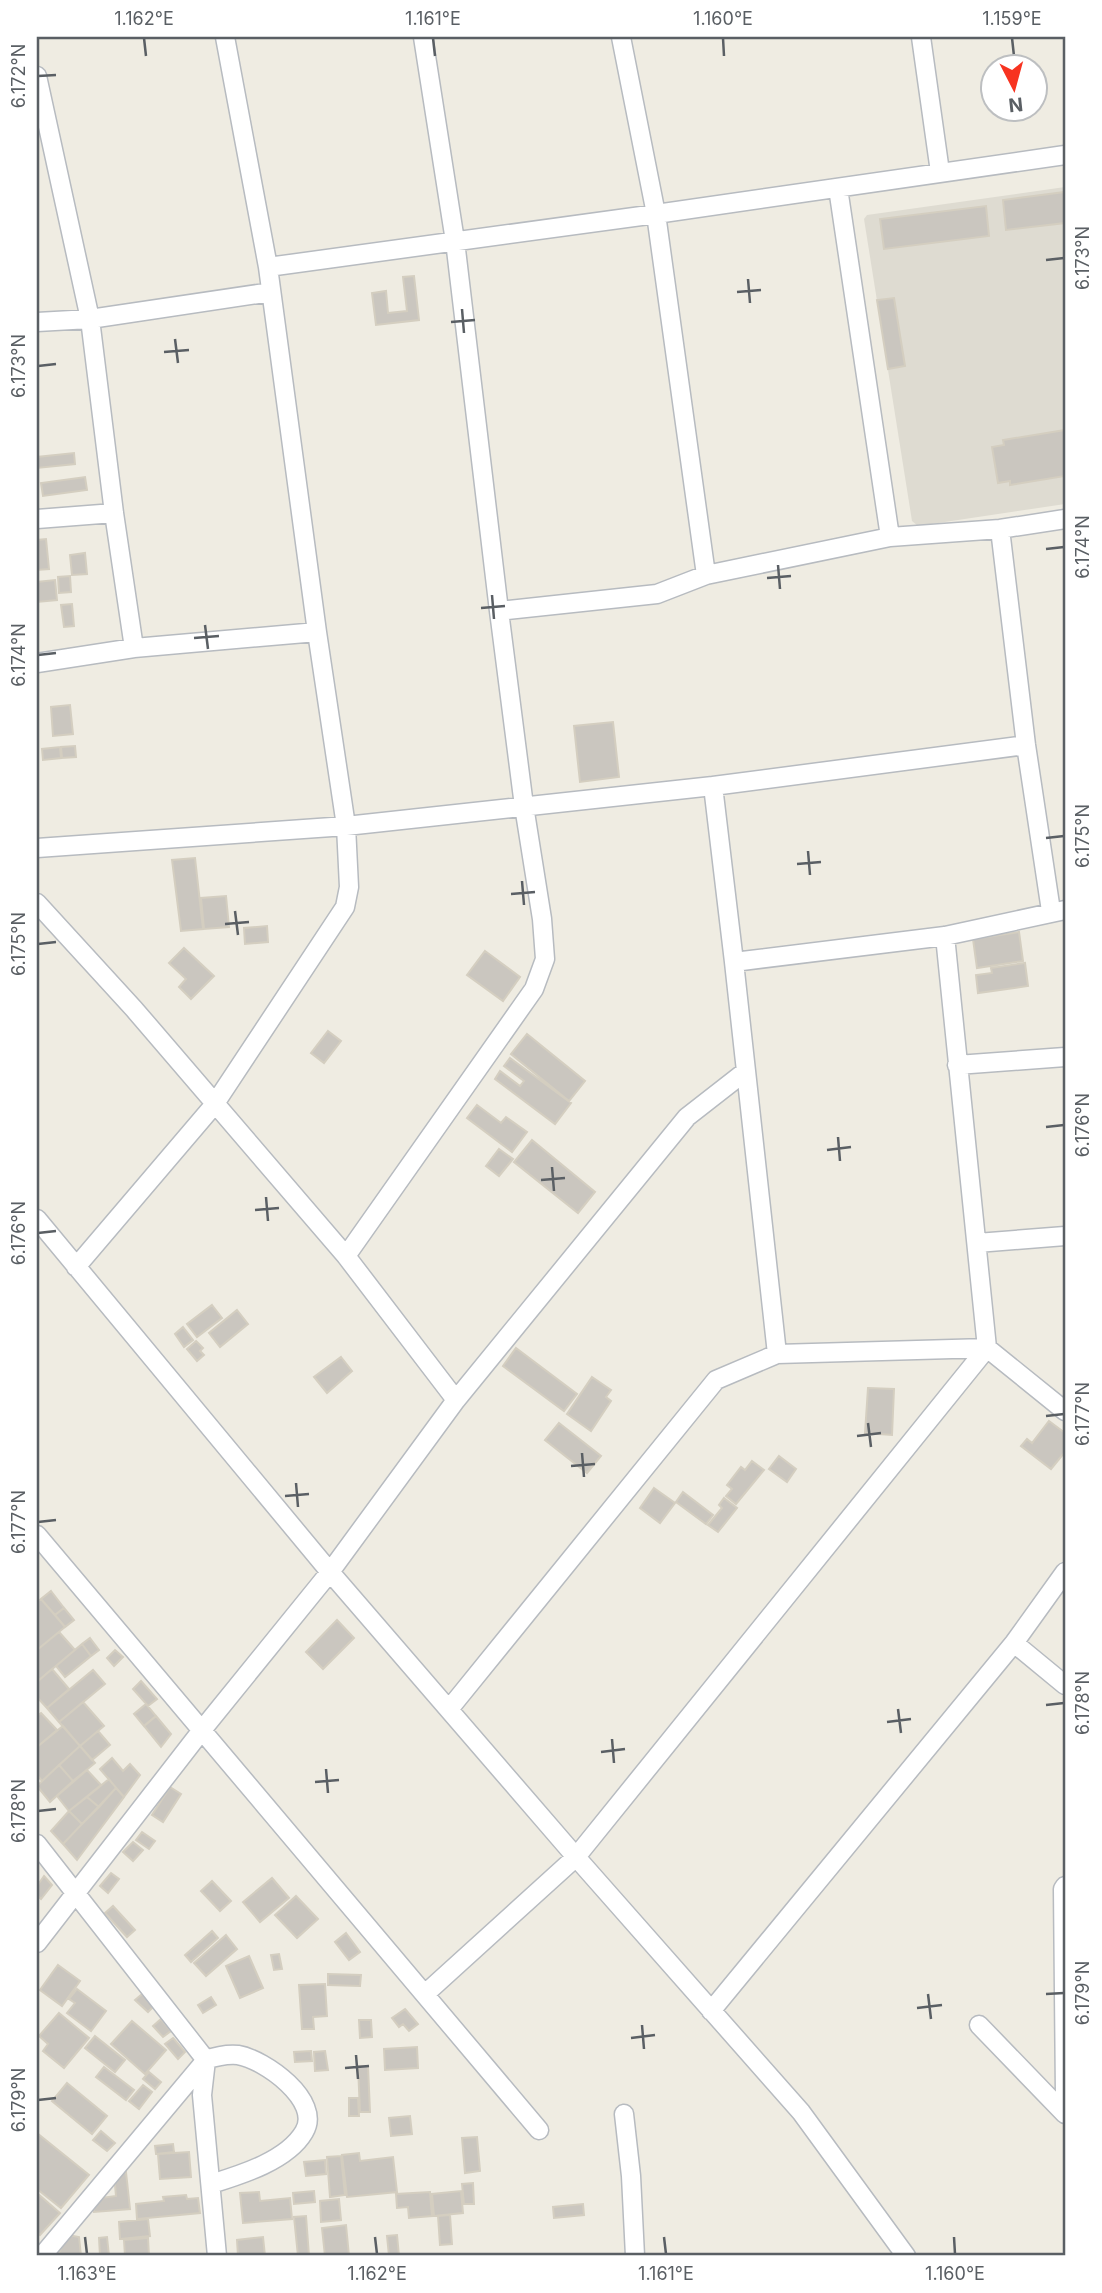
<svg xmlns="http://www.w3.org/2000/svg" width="1102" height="2293" font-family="Inter,sans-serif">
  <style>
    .education { fill: #dedbd1 }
    .building { fill: #cac6bf; stroke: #d4cec0; stroke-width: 2 }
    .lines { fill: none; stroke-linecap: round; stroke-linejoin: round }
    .street-casing { stroke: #b7bbc0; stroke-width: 21 }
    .street { stroke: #fff; stroke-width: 18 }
    .ticks { fill: none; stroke: #5a5f64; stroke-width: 2.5 }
    .neatline { fill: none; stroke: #5a5f64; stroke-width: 2.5 }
    .ticks-label { font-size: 18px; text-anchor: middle; fill: #5a5f64 }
  </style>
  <rect width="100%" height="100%" fill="#efece2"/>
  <path class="education" d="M1065,187V504L918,526L912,521L864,219L867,215Z"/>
  <path class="building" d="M1065,192V223L1006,230L1003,200Z
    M986,206L989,236L884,249L880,219Z
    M414,276L419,320L376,325L372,293L386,291L388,313L407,311L403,277Z
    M894,298L905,366L888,369L877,300Z
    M1065,430V476L1010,485V481L998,483L992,447L1004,445L1003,440Z
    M74,453L75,464L37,468V457Z
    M85,477L87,490L43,496L41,483Z
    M46,539L49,569L37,570V540Z
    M85,553L87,574L72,575L70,555Z
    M70,576L71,592L59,593L58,577Z
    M55,580L57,600L37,602V582Z
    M72,604L74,626L64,627L61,605Z
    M70,705L73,734L53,736L51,707Z
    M613,722L619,777L580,782L574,726Z
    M75,746L76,757L62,758L61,747Z
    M60,747L61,758L43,760L42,749Z
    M195,858L203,929L181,931L172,860Z
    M226,896L229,927L204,929L201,898Z
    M267,926L268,942L245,944L244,928Z
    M1019,932L1023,961L977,968L973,939Z
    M184,948L214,976L191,999L179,987L186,979L169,963Z
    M485,951L520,977L503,1001L467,975Z
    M1025,963L1028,986L978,993L976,975L992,973L991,968Z
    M328,1031L341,1041L324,1063L311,1053Z
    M527,1034L585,1081L569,1101L511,1054Z
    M510,1058L571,1103L555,1124L495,1079L500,1071L520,1086L524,1081L504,1066Z
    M477,1105L501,1123L506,1117L527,1132L512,1152L467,1118Z
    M532,1140L595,1192L578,1213L514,1162Z
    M499,1149L513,1159L499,1176L486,1166Z
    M212,1305L222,1318L197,1337L187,1324Z
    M237,1310L248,1324L220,1347L209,1333Z
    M183,1327L193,1340L184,1347L175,1334Z
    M196,1341L203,1348L200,1351L204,1355L197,1361L187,1349Z
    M516,1348L577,1394L564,1411L503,1366Z
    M341,1357L352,1371L327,1393L314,1377Z
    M592,1377L611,1390L606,1397L611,1401L591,1431L567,1414Z
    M868,1388L894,1389L892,1435L865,1433Z
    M1049,1421L1065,1433V1452L1051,1469L1021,1446L1027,1439L1032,1443Z
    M559,1423L601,1456L587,1473L545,1440Z
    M779,1456L796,1469L787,1482L769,1469Z
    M752,1461L764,1470L736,1504L726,1496L732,1489L727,1485L741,1467L745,1470Z
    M654,1488L675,1503L660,1523L640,1508Z
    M683,1492L713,1515L706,1524L676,1502Z
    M724,1498L737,1508L718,1532L708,1525L722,1508L719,1505Z
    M51,1591L64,1608L55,1615L41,1599Z
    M41,1599L65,1627L37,1650V1602Z
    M64,1608L74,1620L65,1627L55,1615Z
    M337,1620L354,1638L323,1669L306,1652Z
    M59,1632L75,1650L39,1680L37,1677V1650Z
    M90,1638L99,1650L91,1656L82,1644Z
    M82,1644L91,1656L65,1677L56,1666Z
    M115,1650L123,1657L114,1666L107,1658Z
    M52,1669L69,1689L47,1708L37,1697V1682Z
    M93,1670L105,1684L59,1722L47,1708Z
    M141,1681L157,1699L148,1706L133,1689Z
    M83,1702L104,1726L80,1746L59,1722Z
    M146,1704L156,1716L144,1726L134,1714Z
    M41,1713L57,1730L37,1747V1716Z
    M156,1716L171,1734L161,1747L144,1726Z
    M63,1726L80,1746L42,1781L37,1775V1747Z
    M98,1731L110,1745L92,1760L80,1746Z
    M80,1746L95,1763L73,1781L59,1765Z
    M112,1758L123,1771L130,1764L140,1775L124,1797L100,1769Z
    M59,1765L73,1781L50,1802L37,1786Z
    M87,1770L101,1785L69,1811L57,1796Z
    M109,1779L116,1788L99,1807L87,1797Z
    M170,1787L181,1794L163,1822L152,1815Z
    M116,1788L124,1797L77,1860L63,1844Z
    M87,1797L99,1807L82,1824L69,1811Z
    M69,1811L82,1824L63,1844L51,1831Z
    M142,1832L155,1841L149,1849L136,1840Z
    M133,1842L143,1850L133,1861L123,1852Z
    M111,1873L119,1879L108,1893L100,1886Z
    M44,1876L52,1885L41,1899L37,1895V1886Z
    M272,1878L289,1898L260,1922L243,1902Z
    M212,1881L231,1901L220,1911L201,1891Z
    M296,1896L318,1919L297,1938L275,1915Z
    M113,1906L135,1930L127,1937L105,1913Z
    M212,1931L218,1938L191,1962L185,1955Z
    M346,1933L360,1952L349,1960L335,1942Z
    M226,1935L237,1949L206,1976L194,1963Z
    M279,1954L282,1969L274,1970L271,1955Z
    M249,1956L263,1988L240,1998L226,1966Z
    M58,1965L80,1981L62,2006L40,1990Z
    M328,1974L361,1975L360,1986L328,1985Z
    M325,1984L327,2016L313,2017L314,2029H302L299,1985Z
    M77,1989L106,2011L91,2031L67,2013L75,2003L69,1999Z
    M142,1994L154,2006L148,2012L135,2000Z
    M211,1997L216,2005L203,2013L198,2005Z
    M405,2009L418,2024L409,2031L403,2024L399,2027L392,2018Z
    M59,2013L89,2038L64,2068L43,2051L48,2044L39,2036Z
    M161,2019L171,2031L163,2037L153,2026Z
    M359,2020H371L372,2037L360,2038Z
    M132,2021L166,2050L145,2074L111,2044Z
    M95,2036L125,2060L115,2072L85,2048Z
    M173,2038L185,2052L178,2059L165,2044Z
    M417,2047L418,2068L385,2070L384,2049Z
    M311,2051L312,2061L295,2062L294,2052Z
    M325,2051L328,2070L315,2071L314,2052Z
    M358,2066H368L370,2112H360Z
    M104,2067L134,2090L126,2100L96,2077Z
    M149,2072L161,2082L155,2089L143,2079Z
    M67,2083L107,2116L92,2134L52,2101Z
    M143,2085L152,2092L139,2109L129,2101Z
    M349,2098H358L359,2116H349Z
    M410,2116L412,2134L391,2136L389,2118Z
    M101,2131L115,2143L107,2151L93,2140Z
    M37,2133L89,2175L61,2208L37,2189Z
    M477,2137L480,2171L465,2173L462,2138Z
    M173,2144L174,2152L156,2154L155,2146Z
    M189,2152L191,2177L160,2179L158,2154Z
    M359,2153L360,2161L393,2157L397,2192L347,2197L342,2155Z
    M341,2156L345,2195L330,2197L327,2157Z
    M325,2160L326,2174L306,2176L304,2162Z
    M126,2172L130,2209L94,2212L93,2199L116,2196L114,2174Z
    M473,2183L474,2204H464L462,2184Z
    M314,2191L315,2202L294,2204L293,2193Z
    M461,2191L463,2213L434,2216L432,2194Z
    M259,2192L260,2201L290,2198L292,2219L243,2223L240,2193Z
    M430,2192L432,2216L409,2218L408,2207L397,2208L396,2194Z
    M37,2193L60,2213L40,2235L37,2232Z
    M186,2195L187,2199L198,2198L200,2213L137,2219L136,2204L164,2201L163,2197Z
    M339,2199L341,2220L321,2222L320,2201Z
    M583,2204L584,2215L554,2218L553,2207Z
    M450,2215L452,2244L440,2245L438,2216Z
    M306,2216L309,2256H298L294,2217Z
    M148,2219L150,2236L120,2239L119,2222Z
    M346,2225L349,2256H325L322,2228Z
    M68,2235L79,2237L81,2256H57Z
    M397,2235L399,2256H389L387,2236Z
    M107,2237L109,2256H100L99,2238Z
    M263,2237L265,2256H238L237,2240Z
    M148,2238L149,2256H125L124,2240Z"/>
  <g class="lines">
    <g class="street-casing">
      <path id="street" d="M621,37L656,214L706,575
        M921,37L940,172
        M37,76L90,319L114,513L134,648
        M838,188L890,537
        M268,267L656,214L1065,155
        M37,322L90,319L271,292
        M37,519L114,513
        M1000,529L1026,745L1051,911
        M499,611L657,594L706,575L890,537L1000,529L1065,519
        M37,663L134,648L317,632
        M713,786L734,962
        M37,848L346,826L713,786L1026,745
        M37,903L134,1009L346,1256L456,1400
        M957,1065L1065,1057
        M746,1071L777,1354
        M37,1219L330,1572L576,1857L801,2112L906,2256
        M977,1243L1065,1236
        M346,1256L534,989L545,959L542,919L524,806L499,611L455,241L423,37
        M76,1267L214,1105L345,907L349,887L346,826L317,632L268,267L225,37
        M37,1535L539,2130
        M1014,1643L1065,1685
        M450,1708L716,1380L777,1354L987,1348L1065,1411
        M37,1844L206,2060L202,2095L217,2256
        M1065,1886L1063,1889L1065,2096
        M37,1943L202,1730L330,1572L456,1400L687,1117L746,1071L734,962L945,936L1065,910
        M425,1994L576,1857L987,1348L945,936
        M711,2011L1014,1643L1065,1572
        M979,2025L1065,2114
        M624,2114L631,2176L635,2256
        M42,2256L206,2060C217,2056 226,2054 238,2055C264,2059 323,2101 304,2132C287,2161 240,2175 211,2184"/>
    </g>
    <use href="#street" class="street"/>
  </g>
  <path class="ticks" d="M144,38L146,56M433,38L435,56M723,38L724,56M1012,38L1014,56M38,76L56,75M1046,260L1064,258M748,279L750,303M737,292L761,290M462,309L464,333M451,322L475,320M175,339L178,363M164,352L189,350M38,366L56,364M1046,549L1064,547M778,565L780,589M767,578L791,576M492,595L494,619M481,608L505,606M205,625L208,649M194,638L219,636M38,655L56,653M1046,838L1064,836M808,851L810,875M797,864L821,862M522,881L524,905M511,894L535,892M235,911L238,935M225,924L249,922M38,944L56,942M1046,1127L1064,1125M838,1137L840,1161M827,1150L851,1147M552,1167L554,1191M541,1180L565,1178M266,1197L268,1221M255,1210L279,1208M38,1233L56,1231M1046,1416L1064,1414M868,1423L871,1447M857,1436L881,1433M582,1453L584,1477M571,1466L595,1464M296,1483L298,1507M285,1496L309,1494M38,1522L56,1520M1046,1705L1064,1703M898,1709L901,1733M887,1722L911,1719M612,1739L614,1763M601,1752L625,1749M326,1769L328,1793M315,1782L339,1780M38,1811L56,1809M928,1994L931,2019M1046,1994L1064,1993M917,2008L942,2005M642,2025L644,2049M631,2038L655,2035M356,2055L358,2079M345,2068L369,2066M38,2100L56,2098M85,2237L87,2254M375,2237L377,2254M664,2237L666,2254M954,2237L955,2254"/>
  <rect width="1102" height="2293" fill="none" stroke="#ffffff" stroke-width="77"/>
  <g transform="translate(1014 88) rotate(174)"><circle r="33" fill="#ffffff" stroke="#bdbfc1" stroke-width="2"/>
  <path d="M0-5L12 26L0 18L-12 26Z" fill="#f73320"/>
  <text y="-10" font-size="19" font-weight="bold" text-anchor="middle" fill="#5a5f64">N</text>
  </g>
  <rect x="38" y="38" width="1026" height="2216" class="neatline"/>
  <g class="ticks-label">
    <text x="144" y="25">1.162°E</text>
    <text x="433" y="25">1.161°E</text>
    <text x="723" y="25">1.160°E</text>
    <text x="1012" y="25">1.159°E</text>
    <text transform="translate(19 76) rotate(-90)" y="6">6.172°N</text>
    <text transform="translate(1083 258) rotate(-90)" y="6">6.173°N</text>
    <text transform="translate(19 366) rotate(-90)" y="6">6.173°N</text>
    <text transform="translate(1083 547) rotate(-90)" y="6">6.174°N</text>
    <text transform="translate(19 655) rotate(-90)" y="6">6.174°N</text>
    <text transform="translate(1083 836) rotate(-90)" y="6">6.175°N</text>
    <text transform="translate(19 944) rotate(-90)" y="6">6.175°N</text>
    <text transform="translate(1083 1125) rotate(-90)" y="6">6.176°N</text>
    <text transform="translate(19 1233) rotate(-90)" y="6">6.176°N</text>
    <text transform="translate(1083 1414) rotate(-90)" y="6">6.177°N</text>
    <text transform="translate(19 1522) rotate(-90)" y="6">6.177°N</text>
    <text transform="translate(1083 1703) rotate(-90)" y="6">6.178°N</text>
    <text transform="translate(19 1811) rotate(-90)" y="6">6.178°N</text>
    <text transform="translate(1083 1993) rotate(-90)" y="6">6.179°N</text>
    <text transform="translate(19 2100) rotate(-90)" y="6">6.179°N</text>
    <text x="87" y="2280">1.163°E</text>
    <text x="377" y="2280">1.162°E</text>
    <text x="666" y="2280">1.161°E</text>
    <text x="955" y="2280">1.160°E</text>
  </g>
</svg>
